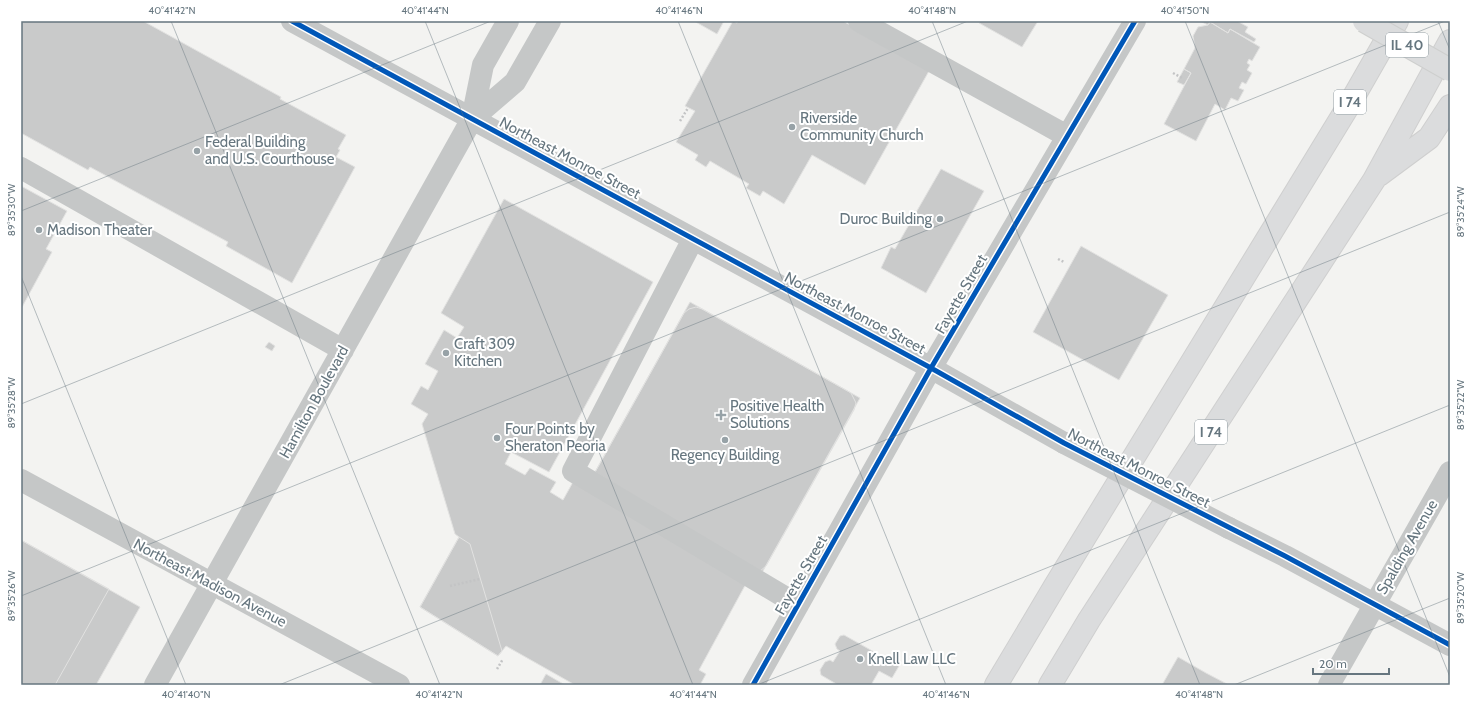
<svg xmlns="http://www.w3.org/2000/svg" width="1471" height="706" font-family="Cabin,sans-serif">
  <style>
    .building { fill: #c9caca; stroke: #e2e2e1 }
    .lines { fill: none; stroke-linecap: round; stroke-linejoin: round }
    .highway-casing { stroke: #cfcfcf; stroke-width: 24 }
    .path { stroke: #c3c4c5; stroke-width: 2.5; stroke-dasharray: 2 2; stroke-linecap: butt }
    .minor { stroke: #c5c7c7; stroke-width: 22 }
    .highway { stroke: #dbdcdd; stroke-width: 22 }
    .major-bridge-casing { stroke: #cecfce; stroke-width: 24; stroke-linecap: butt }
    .minor-bridge { stroke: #c5c7c7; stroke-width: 22 }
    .major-bridge { stroke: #dbdcdd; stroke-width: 22 }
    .cycleway-casing { stroke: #fff; stroke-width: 8 }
    .cycleway { stroke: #0057b8; stroke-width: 5 }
    .ticks { fill: none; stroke: #66767f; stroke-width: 1; stroke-opacity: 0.45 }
    .poi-dot { fill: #97a2a7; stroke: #fff; stroke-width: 1.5 }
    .labels { text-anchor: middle; stroke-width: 4; stroke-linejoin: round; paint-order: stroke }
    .shield { fill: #fff; stroke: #949fa5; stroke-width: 1 }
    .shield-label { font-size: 14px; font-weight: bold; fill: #66767f }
    .poi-label { font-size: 15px; fill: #66767f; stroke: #fff; text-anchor: start }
    .street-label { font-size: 15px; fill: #66767f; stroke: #fff }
    .neatline { fill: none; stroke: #66767f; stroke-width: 1.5 }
    .ticks-label { font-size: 10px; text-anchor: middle; fill: #66767f }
  </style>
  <rect width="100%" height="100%" fill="#f3f3f1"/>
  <path class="building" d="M23,21H143L281,97L280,99L346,135L338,149L340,150L336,157L355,167L292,283L226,246L228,242L90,167L88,170L21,133V24Z
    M694,21H724L717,34Z
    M733,21L737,23L739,21H843L929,71L865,185L812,155L784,204L763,191L760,196L746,188L749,184L710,161L706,167L695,160L698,155L676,142L695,111L685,106Z
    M980,21H1038L1022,47L979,23Z
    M1200,21H1237L1248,27L1245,32L1256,39L1254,42L1230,29L1228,33L1210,22L1208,25Z
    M1210,22L1228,33L1230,29L1260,47L1252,61L1249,59L1247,63L1250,65L1247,70L1252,73L1246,84L1242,82L1239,88L1244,90L1238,101L1231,98L1225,110L1215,104L1196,141L1164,124L1191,73L1184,69L1195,48L1193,36L1198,27L1208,25Z
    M1184,69L1191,73L1184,85L1177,82Z
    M941,169L984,191L926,293L881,268L891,247L895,249Z
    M21,186L67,211L46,249L52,252L21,309Z
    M504,199L653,282L549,472L511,452L505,464L525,475L530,468L556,482L550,492L563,500L573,482L748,580L699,670L706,674L700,685H575L506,646L498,656L420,607L459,537L455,534L422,424L428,414L411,404L421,386L428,390L438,371L425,364L444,330L457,338L464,327L441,313Z
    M1081,246L1168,295L1119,380L1033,332Z
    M690,302L860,398L759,578L589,483Z
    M696,307L702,309L846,390L851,393L856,403L854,410L766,566L759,572L595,472L684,313L689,309Z
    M269,342L275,346L272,351L265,347Z
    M459,537L470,544L502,651L498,656L420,607Z
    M21,540L140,607L96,685H21Z
    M21,540L109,589L55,685H21Z
    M844,635L899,666L892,678L879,671L871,685H838L821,675L820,670L825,662L830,660L833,662L840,651L837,649L835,644L840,636Z
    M1178,657L1206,673L1227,684L1162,685Z
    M546,674L565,685H540Z"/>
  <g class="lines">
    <g class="highway-casing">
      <path id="highway" d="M1379,175L1429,138L1450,106
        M996,685L1055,586L1349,105L1397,21
        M1050,685L1089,620L1374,180L1450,41"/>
    </g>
    <path class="path" d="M1237,22V21
      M1173,73L1182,78
      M680,121L688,108
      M1058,259L1064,262
      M450,586L480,579
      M497,669L503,659"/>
    <path class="minor" d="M292,21L931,368L1064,443
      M859,21L1067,136
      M472,119L515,82L550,21
      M21,168L343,350
      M693,239L573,471L798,605
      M21,480L399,685
      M1229,528L1285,556L1450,645
      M155,685L472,119L483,65L508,21
      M753,685L931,368L1135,21
      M1329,685L1450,472"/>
    <use href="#highway" class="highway"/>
    <g class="major-bridge-casing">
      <path id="major-bridge" d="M1364,21L1450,70"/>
    </g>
    <path class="minor-bridge" d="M1064,443L1229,528"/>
    <use href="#major-bridge" class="major-bridge"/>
    <g class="cycleway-casing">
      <path id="cycleway" d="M292,21L931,368L1064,443L1285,556L1450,645
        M753,685L931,368L1135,21"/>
    </g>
    <use href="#cycleway" class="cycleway"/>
  </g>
  <path class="ticks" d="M171,21L440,685M425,21L693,685M678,21L946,685M932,21L1200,685M1185,21L1450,677M1438,21L1450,50M21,211L491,21M21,276L186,685M21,404L968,21M21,596L1445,21M279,685L1450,212M757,685L1450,405M1234,685L1450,598"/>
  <g class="poi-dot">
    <circle cx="792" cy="127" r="4"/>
    <circle cx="197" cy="151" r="4"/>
    <circle cx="940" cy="219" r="4"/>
    <circle cx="39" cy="230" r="4"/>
    <circle cx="446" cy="353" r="4"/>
    <path d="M719 409h4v4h4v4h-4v4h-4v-4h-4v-4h4z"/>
    <circle cx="497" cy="438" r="4"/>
    <circle cx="725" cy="440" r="4"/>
    <circle cx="860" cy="659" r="4"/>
  </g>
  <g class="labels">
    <g class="shield">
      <rect x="1386" y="33" width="42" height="24" rx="3"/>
      <rect x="1334" y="90" width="32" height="24" rx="3"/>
      <rect x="1195" y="420" width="32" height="24" rx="3"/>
    </g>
    <g class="shield-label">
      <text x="1407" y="50">IL 40</text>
      <text x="1350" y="107">I 74</text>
      <text x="1211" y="437">I 74</text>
    </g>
    <g class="poi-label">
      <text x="800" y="123">Riverside<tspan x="800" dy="17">Community Church</tspan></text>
      <text x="205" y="147">Federal Building<tspan x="205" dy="17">and U.S. Courthouse</tspan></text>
      <text x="932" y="224" text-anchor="end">Duroc Building</text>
      <text x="47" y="235">Madison Theater</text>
      <text x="454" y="349">Craft 309<tspan x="454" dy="17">Kitchen</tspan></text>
      <text x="730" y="411">Positive Health<tspan x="730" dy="17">Solutions</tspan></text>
      <text x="505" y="434">Four Points by<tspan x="505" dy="17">Sheraton Peoria</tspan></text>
      <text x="725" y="460" text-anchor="middle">Regency Building</text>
      <text x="868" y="664">Knell Law LLC</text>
    </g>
    <g class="street-label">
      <text transform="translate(570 158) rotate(28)" y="5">Northeast Monroe Street</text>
      <text transform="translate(961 294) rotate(-60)" y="5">Fayette Street</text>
      <text transform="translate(855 313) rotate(28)" y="5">Northeast Monroe Street</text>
      <text transform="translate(314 402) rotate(-61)" y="5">Hamilton Boulevard</text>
      <text transform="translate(1139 468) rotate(27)" y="5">Northeast Monroe Street</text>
      <text transform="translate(1407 547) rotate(-60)" y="5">Spalding Avenue</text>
      <text transform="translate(801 575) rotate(-60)" y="5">Fayette Street</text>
      <text transform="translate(210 583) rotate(28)" y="5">Northeast Madison Avenue</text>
    </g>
  </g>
  <rect width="1471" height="706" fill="none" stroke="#ffffff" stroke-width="44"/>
  <path d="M1313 668v6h76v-6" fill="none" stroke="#66767f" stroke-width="2"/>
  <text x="1319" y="668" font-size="12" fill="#66767f" stroke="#ffffff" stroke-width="3" paint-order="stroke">20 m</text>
  <rect x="22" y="22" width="1427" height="662" class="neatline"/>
  <g class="ticks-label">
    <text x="172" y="14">40°41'42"N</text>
    <text x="425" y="14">40°41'44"N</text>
    <text x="679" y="14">40°41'46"N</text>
    <text x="932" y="14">40°41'48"N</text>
    <text x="1185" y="14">40°41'50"N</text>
    <text transform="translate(11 210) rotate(-90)" y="4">89°35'30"W</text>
    <text transform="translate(1460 212) rotate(-90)" y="4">89°35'24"W</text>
    <text transform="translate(11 403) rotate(-90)" y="4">89°35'28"W</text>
    <text transform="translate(1460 405) rotate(-90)" y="4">89°35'22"W</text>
    <text transform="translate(11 596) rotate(-90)" y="4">89°35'26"W</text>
    <text transform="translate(1460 598) rotate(-90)" y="4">89°35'20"W</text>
    <text x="186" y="698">40°41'40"N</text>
    <text x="439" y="698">40°41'42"N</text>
    <text x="693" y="698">40°41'44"N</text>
    <text x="946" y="698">40°41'46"N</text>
    <text x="1199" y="698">40°41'48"N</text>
  </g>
</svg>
